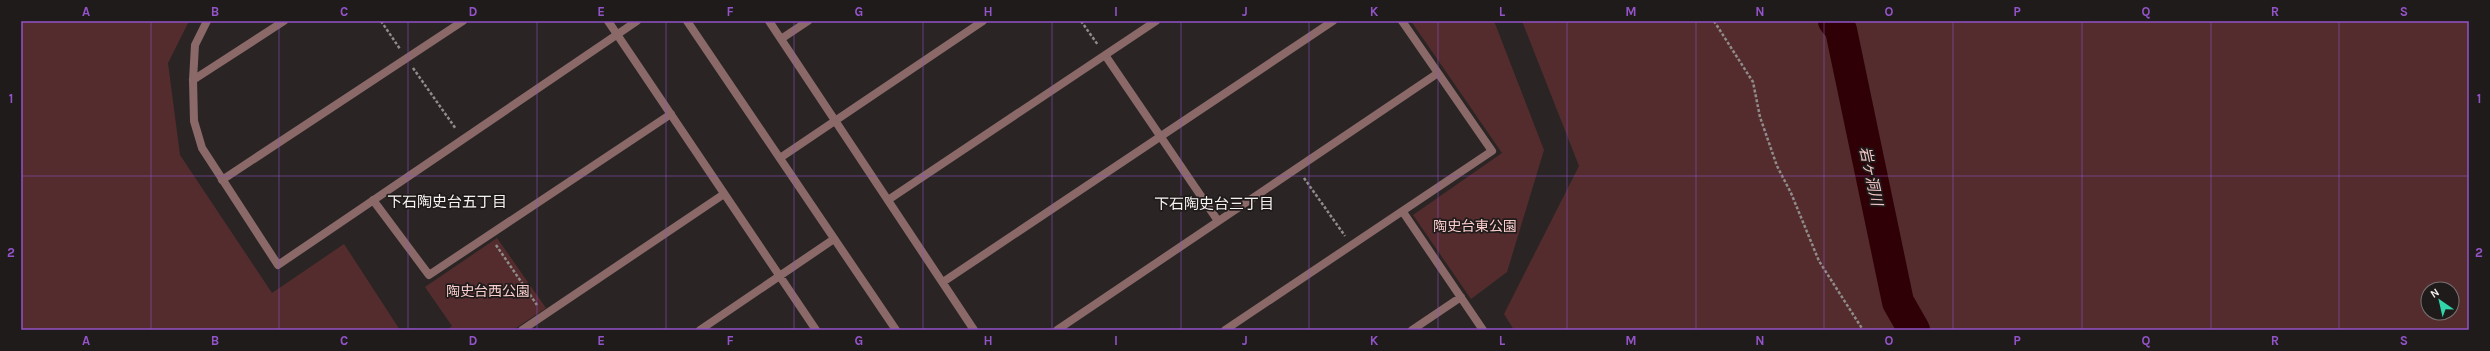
<svg xmlns="http://www.w3.org/2000/svg" width="2490" height="351" font-family="Karla,'Noto Sans JP',sans-serif">
  <style>
    .green { fill: #552c2d; fill-rule: evenodd }
    .lines { fill: none; stroke-linecap: round; stroke-linejoin: round }
    .river { stroke: #2f0005; stroke-width: 32 }
    .path { stroke: #908c8b; stroke-width: 2.5; stroke-dasharray: 3 2; stroke-linecap: butt }
    .minor { stroke: #8b6969; stroke-width: 8 }
    .tertiary { stroke: #8b6969; stroke-width: 8 }
    .grid { fill: none; stroke: #9353c9; stroke-width: 1; stroke-opacity: 0.55 }
    .labels { text-anchor: middle; stroke-width: 3.5; stroke-linejoin: round; paint-order: stroke }
    .park-label { font-size: 14px; fill: #facdcc; stroke: #201b1b }
    .water-label { font-size: 15px; font-style: italic; fill: #f4c7c6; stroke: #201b1b }
    .neighbourhood-label { font-size: 15px; fill: #f5f1f1; stroke: #201b1b }
    .neatline { fill: none; stroke: #9353c9; stroke-width: 1.5 }
    .grid-label { font-size: 13px; text-anchor: middle; font-weight: bold; fill: #9353c9 }
  </style>
  <rect width="100%" height="100%" fill="#2a2524"/>
  <path class="green" d="M21,21H189L168,63L180,155L272,293L344,244L400,330H21Z
    M1411,21H1494L1544,150L1507,272L1471,299L1413,215L1502,153Z
    M1522,21H2469V330H1514L1504,314L1579,166ZM2428,289H2452V313H2428Z
    M497,238L546,308L513,330H447L452,326L425,287Z"/>
  <g class="lines">
    <path class="river" d="M1834,21L1841,30L1898,302L1914,330"/>
    <path class="path" d="M381,21L400,49
      M1081,21L1098,45
      M1714,21L1753,82L1760,117L1777,166L1791,193L1819,261L1863,330
      M413,68L456,129
      M1304,178L1345,236
      M496,245L537,305"/>
    <path class="minor" d="M207,21L195,45L193,80L194,121L202,148L278,265L637,21
      M608,21L816,330
      M769,21L974,330
      M781,39L808,21
      M1105,55L1218,221
      M193,80L284,21
      M780,158L983,21
      M222,180L463,21
      M373,200L429,275L671,114
      M888,200L1156,21
      M1403,212L1483,330
      M943,282L1333,21
      M522,330L724,194
      M700,330L834,239
      M1057,330L1438,73
      M1225,330L1492,151L1402,21
      M1412,330L1461,297"/>
    <path class="tertiary" d="M687,21L896,330"/>
  </g>
  <path class="grid" d="M151,21V330M279,21V330M408,21V330M537,21V330M666,21V330M794,21V330M923,21V330M1052,21V330M1181,21V330M1309,21V330M1438,21V330M1567,21V330M1696,21V330M1824,21V330M1953,21V330M2082,21V330M2211,21V330M2339,21V330M21,176H2469"/>
  <g class="labels">
    <g class="park-label">
      <text x="1475" y="231">陶史台東公園</text>
      <text x="488" y="296">陶史台西公園</text>
    </g>
    <g class="water-label">
      <text transform="translate(1871 176) rotate(78)" y="5">岩ヶ洞川</text>
    </g>
    <g class="neighbourhood-label">
      <text x="447" y="207">下石陶史台五丁目</text>
      <text x="1214" y="209">下石陶史台三丁目</text>
    </g>
  </g>
  <rect width="2490" height="351" fill="none" stroke="#201b1b" stroke-width="44"/>
  <g transform="translate(2440 301) rotate(326)"><circle r="19" fill="#201b1b" stroke="#757171"/>
  <path d="M0-3L7 15L0 10L-7 15Z" fill="#32d4a9"/>
  <text y="-6" font-size="11" font-weight="bold" text-anchor="middle" fill="#f5f1f1">N</text>
  </g>
  <rect x="22" y="22" width="2446" height="307" class="neatline"/>
  <g class="grid-label">
    <text x="86" y="16">A</text>
    <text x="215" y="16">B</text>
    <text x="344" y="16">C</text>
    <text x="473" y="16">D</text>
    <text x="601" y="16">E</text>
    <text x="730" y="16">F</text>
    <text x="859" y="16">G</text>
    <text x="988" y="16">H</text>
    <text x="1116" y="16">I</text>
    <text x="1245" y="16">J</text>
    <text x="1374" y="16">K</text>
    <text x="1502" y="16">L</text>
    <text x="1631" y="16">M</text>
    <text x="1760" y="16">N</text>
    <text x="1889" y="16">O</text>
    <text x="2017" y="16">P</text>
    <text x="2146" y="16">Q</text>
    <text x="2275" y="16">R</text>
    <text x="2404" y="16">S</text>
    <text x="11" y="103">1</text>
    <text x="2479" y="103">1</text>
    <text x="11" y="257">2</text>
    <text x="2479" y="257">2</text>
    <text x="86" y="345">A</text>
    <text x="215" y="345">B</text>
    <text x="344" y="345">C</text>
    <text x="473" y="345">D</text>
    <text x="601" y="345">E</text>
    <text x="730" y="345">F</text>
    <text x="859" y="345">G</text>
    <text x="988" y="345">H</text>
    <text x="1116" y="345">I</text>
    <text x="1245" y="345">J</text>
    <text x="1374" y="345">K</text>
    <text x="1502" y="345">L</text>
    <text x="1631" y="345">M</text>
    <text x="1760" y="345">N</text>
    <text x="1889" y="345">O</text>
    <text x="2017" y="345">P</text>
    <text x="2146" y="345">Q</text>
    <text x="2275" y="345">R</text>
    <text x="2404" y="345">S</text>
  </g>
</svg>
